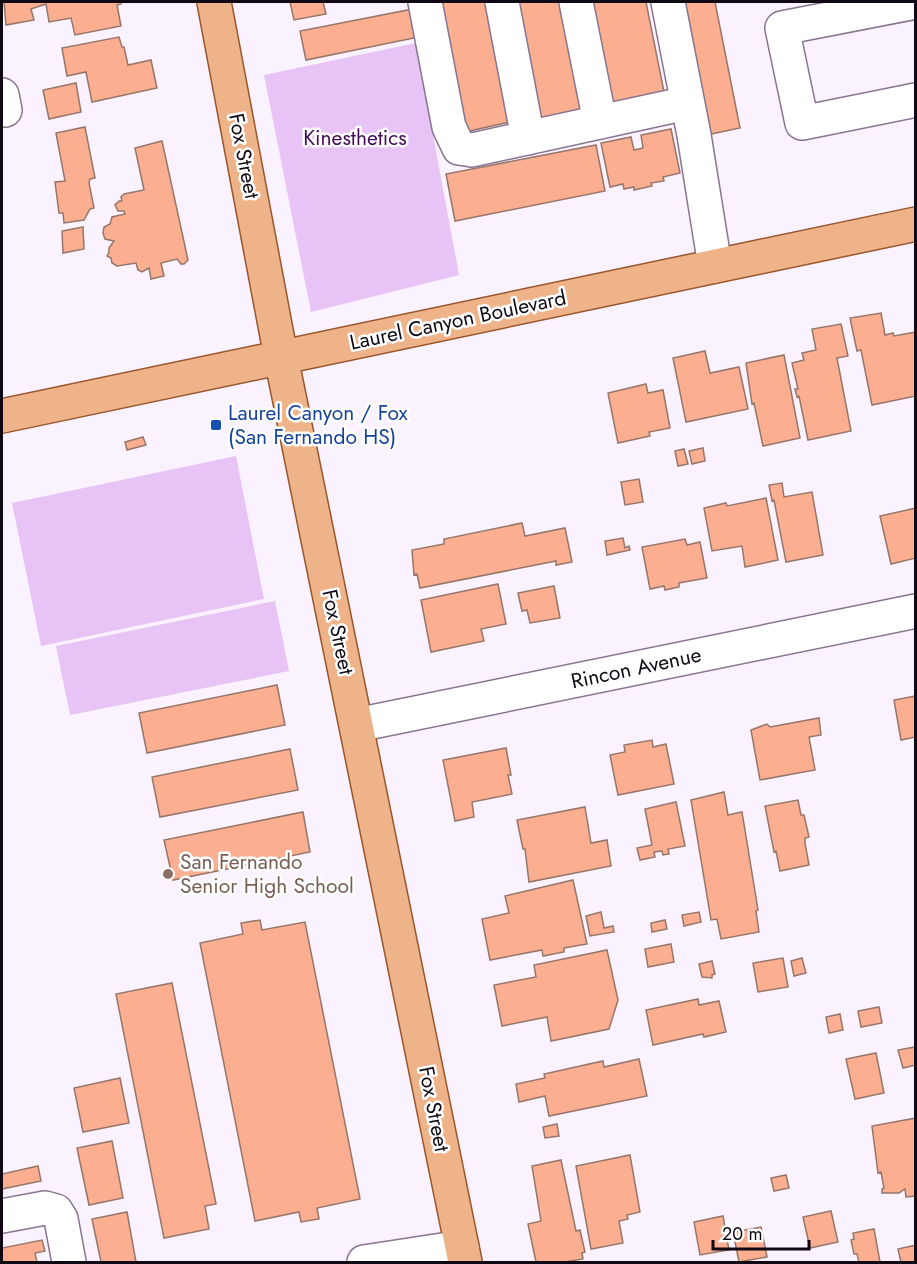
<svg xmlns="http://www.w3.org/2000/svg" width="917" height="1264" font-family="Jost,sans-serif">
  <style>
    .green { fill: #e7c4f5 }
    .building { fill: #fbae90; stroke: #97766a; stroke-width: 1.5 }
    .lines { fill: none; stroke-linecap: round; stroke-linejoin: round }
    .minor-casing { stroke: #887590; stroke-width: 36 }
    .major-casing { stroke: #99562c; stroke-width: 36 }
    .minor { stroke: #fff; stroke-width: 33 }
    .major { stroke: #eeb389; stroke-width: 33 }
    .transit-dot { fill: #1a4fb4; stroke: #fff; stroke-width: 2 }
    .education-dot { fill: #8d6e63; stroke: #fff; stroke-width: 2 }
    .labels { text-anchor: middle; stroke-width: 5; stroke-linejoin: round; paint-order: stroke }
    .park-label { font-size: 21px; fill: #430a56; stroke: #fff }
    .street-label { font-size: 21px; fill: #100913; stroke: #fff }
    .transit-label { font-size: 21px; fill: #164399; stroke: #fff; text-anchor: start }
    .education-label { font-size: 21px; fill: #785e54; stroke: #fff; text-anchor: start }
  </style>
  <rect width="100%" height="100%" fill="#faf2fe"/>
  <path class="green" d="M416,43L459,275L311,312L264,75Z
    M236,456L264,599L41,646L12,503Z
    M275,601L289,671L70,715L56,646Z"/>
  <path class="building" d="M4,2H121V4L117,5L121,26L75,35L71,18L49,22L46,4L31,9L34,20L6,25Z
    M290,2H323L326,14L294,20Z
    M439,2H486L510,122L465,132Z
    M514,2H563L584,109L538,119Z
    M591,2H646L664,92L611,103Z
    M685,2H715L740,128L711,134Z
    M413,9L419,37L306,60L300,31Z
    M119,37L122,47H124L128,65L151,60L157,88L92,102L86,72L67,76L62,48Z
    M76,83L81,112L49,119L43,90Z
    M85,127L95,178L90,179L89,183L94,208L90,209L84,220L64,223L63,213H59L55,182L65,181L56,133Z
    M671,129L680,173L663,177L664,181L651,183L652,186L634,190V187L624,189L623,184L610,187L601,143L631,137L634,150L643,148L641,135Z
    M162,141L188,260L184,264H181L177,259L161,263L164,276L151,279L149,268L142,272L138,270L136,263L117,266L112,263L111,258L107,256L109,252V248L114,241L105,239L103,233L104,227L110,224L112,217L125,214L124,211H118L115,205L119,201H122L121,197L124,194L144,190L135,148Z
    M596,145L605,191L455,221L446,174Z
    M83,227L84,249L63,253L62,231Z
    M881,313L885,335L893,333L894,336L916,332V396L872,405L861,350L857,351L850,318Z
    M841,324L848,356L837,358L851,431L808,440L799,396L797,397L795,389H798L792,363L804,360L802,353L816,350L812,329Z
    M705,351L710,373L739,367L748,409L686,422L673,358Z
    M784,355L800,438L763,446L754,403L752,404L746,363Z
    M646,384L648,393L663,390L670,428L649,432L650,436L618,443L608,393Z
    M143,437L146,445L127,450L125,442Z
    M703,448L705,461L692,464L689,451Z
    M684,449L688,464L678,466L675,451Z
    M639,479L643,502L625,505L621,482Z
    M782,483L784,497L812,492L823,555L786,562L774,500L772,501L769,485Z
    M766,498L778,560L745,567L742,546L712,551L704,508L726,503L727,506Z
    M916,508V558L891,564L880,516Z
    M522,523L525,536L565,528L572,562L556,565V561L420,588L417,574L414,575L412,550L444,544V539Z
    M623,538L625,548L629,546L630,550L607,555L605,541Z
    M685,539L687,545L700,542L707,578L679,583V587L665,590L664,586L650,589L642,547Z
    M498,584L506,624L481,629L484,641L431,652L421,600Z
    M554,586L560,618L530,623L527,610L522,611L518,593Z
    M277,685L285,725L147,753L139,713Z
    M916,696V737L901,740L894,700Z
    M819,718L821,735L809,737L815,770L760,780L751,730L767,724L770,727Z
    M652,740L653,747L666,744L674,784L618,795L610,755L625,752L624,745Z
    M506,748L511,775H508L512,794L472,802L474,817L455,821L443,760Z
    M290,749L298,790L160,817L152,777Z
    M724,792L728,815L742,812L758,910L756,911L759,932L721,939L717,919L711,920L691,800Z
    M798,800L801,815H804L809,837L805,838V843L809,865L780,871L776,851L774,852L765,806Z
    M676,802L685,846L668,849L669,854L663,855L662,851L654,852L655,857L640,860L637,848L652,845L645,809Z
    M585,807L591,843L607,840L611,866L529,882L525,849H523L517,820Z
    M303,812L310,852L173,880L164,840Z
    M573,880L587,944L564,948V952L543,956L542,950L490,960L482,919L509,913L505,896Z
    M601,912L604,928L613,926L614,932L590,936L586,916Z
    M699,912L701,922L684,926L682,915Z
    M260,920L262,930L305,922L360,1199L317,1208L319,1219L301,1222L299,1212L255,1221L200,943L243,934L241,923Z
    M665,920L667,929L652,932L651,923Z
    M671,944L674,962L648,967L645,949Z
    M607,950L618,1000L609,1029L551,1041L547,1017L502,1026L494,985L536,977L534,965Z
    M783,958L788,987L758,992L753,963Z
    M802,958L806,973L794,976L791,961Z
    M712,961L715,974L712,975V978L702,977L699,964Z
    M172,983L216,1204L205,1206L209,1229L164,1238L116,994Z
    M698,999L699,1005L719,1001L726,1032L704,1037L703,1034L653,1045L646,1010Z
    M879,1007L882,1023L861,1027L858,1011Z
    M840,1014L843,1030L829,1033L826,1017Z
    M915,1047L916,1065L903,1068L898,1050Z
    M876,1053L884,1093L855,1099L846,1059Z
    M639,1059L647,1096L549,1116L545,1096L519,1102L516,1084L545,1078L544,1074L603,1061L604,1067Z
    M120,1078L129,1123L83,1132L74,1088Z
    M916,1118V1196L906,1197L905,1189L899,1193H882V1189L884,1188L881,1172L878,1173L872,1126Z
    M557,1124L559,1136L545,1138L543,1127Z
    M112,1141L123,1198L89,1205L77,1148Z
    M630,1155L640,1212L627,1215L628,1219L619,1221L623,1243L591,1249L576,1166Z
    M561,1160L576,1231L580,1230L585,1252L582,1253L583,1259L565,1262H536L528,1224L541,1221L532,1166Z
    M38,1166L41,1181L2,1189V1174Z
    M786,1175L789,1188L774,1191L771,1178Z
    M831,1211L838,1242L810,1248L803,1217Z
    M127,1212L136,1262H101L92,1219Z
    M723,1216L729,1250L700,1255L694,1222Z
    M761,1227L767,1257L739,1262L733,1232Z
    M874,1229L880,1262H859L857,1254H854L851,1240L854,1239L853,1233Z
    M42,1240L45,1251L35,1253L37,1262H2V1248Z
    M916,1245V1262H901L898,1249Z"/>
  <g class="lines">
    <g class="minor-casing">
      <path id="minor" d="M425,2L449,127L459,148L472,150L687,103
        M502,2L528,138
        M576,2L600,122
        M668,2L694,135L715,266
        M916,2L782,28L802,123L916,100
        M2,95L5,110
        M357,725L916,611
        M2,1216L45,1208L56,1211L61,1219L69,1262
        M364,1262L462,1247"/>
    </g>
    <g class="major-casing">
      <path id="major" d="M214,2L281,357L465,1262
        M2,416L916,224"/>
    </g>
    <use href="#minor" class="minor"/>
    <use href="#major" class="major"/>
  </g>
  <rect class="transit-dot" x="210" y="419" width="12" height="12" rx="3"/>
  <circle class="education-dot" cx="168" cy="874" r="6"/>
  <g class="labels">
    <g class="park-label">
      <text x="355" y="145">Kinesthetics</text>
    </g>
    <g class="street-label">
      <text transform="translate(244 156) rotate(79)" y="7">Fox Street</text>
      <text transform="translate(458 320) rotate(-12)" y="7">Laurel Canyon Boulevard</text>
      <text transform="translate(338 632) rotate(78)" y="7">Fox Street</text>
      <text transform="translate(636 668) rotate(-12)" y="7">Rincon Avenue</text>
      <text transform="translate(434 1109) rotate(79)" y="7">Fox Street</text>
    </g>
    <g class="transit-label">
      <text x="228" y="420">Laurel Canyon / Fox<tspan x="228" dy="24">(San Fernando HS)</tspan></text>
    </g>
    <g class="education-label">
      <text x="180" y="869">San Fernando<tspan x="180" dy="24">Senior High School</tspan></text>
    </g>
  </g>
  <rect width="917" height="1264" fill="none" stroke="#100913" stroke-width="6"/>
  <path d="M713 1240v9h96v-9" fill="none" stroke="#100913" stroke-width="3"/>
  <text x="722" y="1240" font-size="18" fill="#100913" stroke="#ffffff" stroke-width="4.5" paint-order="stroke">20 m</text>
</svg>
